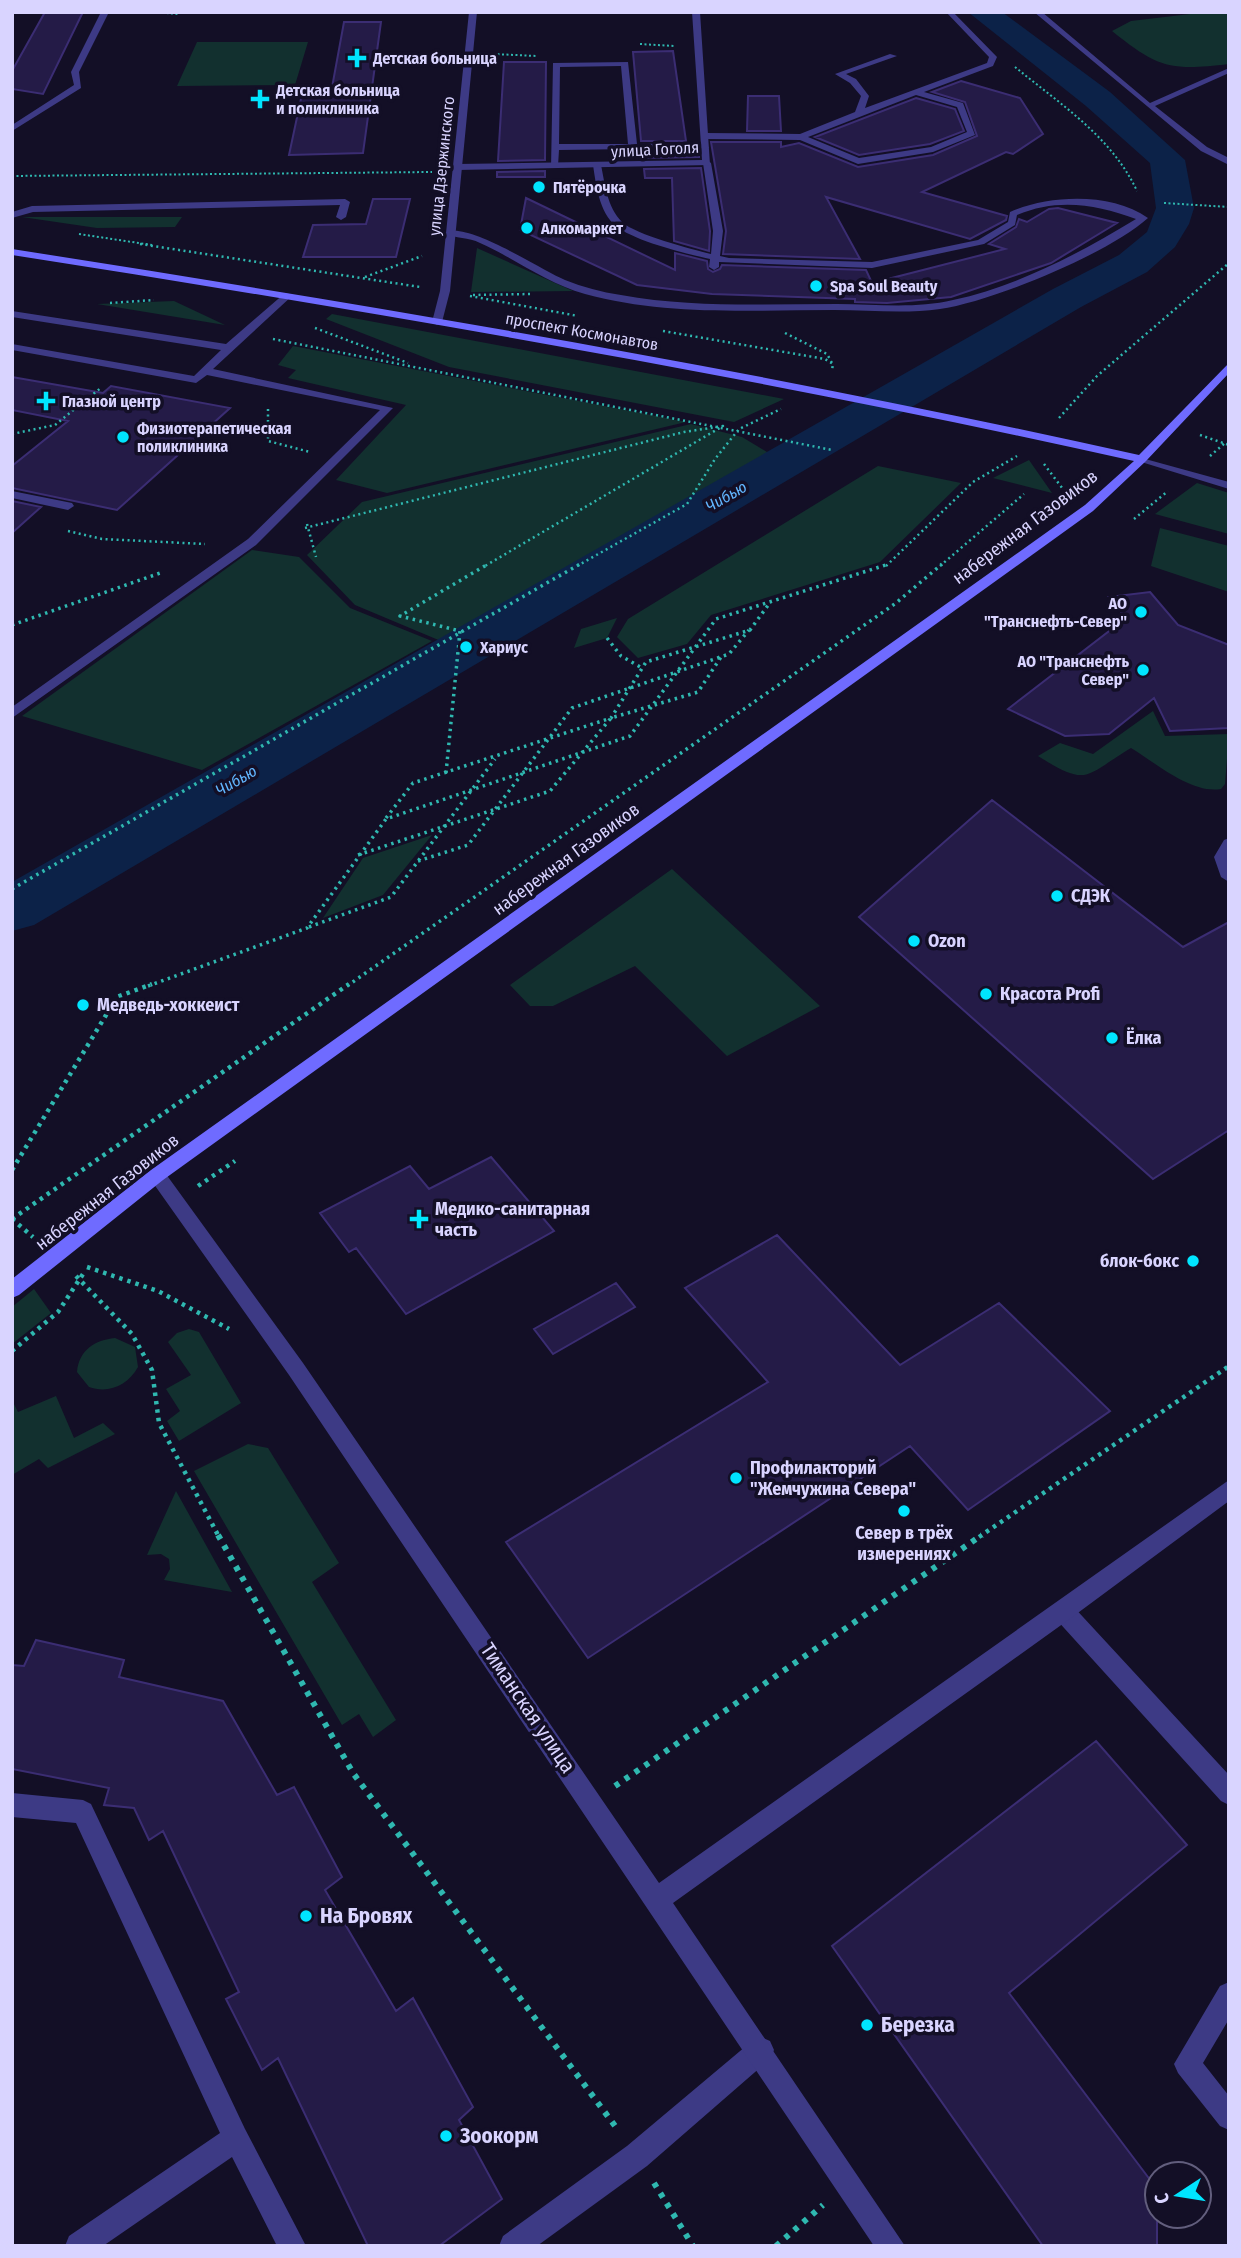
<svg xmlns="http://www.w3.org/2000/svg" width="1241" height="2258" font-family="'Fira Sans Condensed',sans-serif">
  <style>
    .green { fill: #12302f }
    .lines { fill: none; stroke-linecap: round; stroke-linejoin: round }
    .river { fill: #0c2248; fill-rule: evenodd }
    .building { fill: #241b47; stroke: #3b2d73; stroke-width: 2 }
    .path-far4 { stroke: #2fb8b0; stroke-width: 2; stroke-dasharray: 2 2.5; stroke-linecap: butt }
    .path-far3 { stroke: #2fb8b0; stroke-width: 2.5; stroke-dasharray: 2 3.5; stroke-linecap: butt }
    .path-far2 { stroke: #2fb8b0; stroke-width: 3.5; stroke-dasharray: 2.5 4.5; stroke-linecap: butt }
    .path-far1 { stroke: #2fb8b0; stroke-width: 4.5; stroke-dasharray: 3.5 5; stroke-linecap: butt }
    .path { stroke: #2fb8b0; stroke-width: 6; stroke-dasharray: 5 7; stroke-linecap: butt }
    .service { fill: #3d3a85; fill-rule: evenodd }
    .minor { fill: #3d3a85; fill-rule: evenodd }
    .tertiary { fill: #3d3a85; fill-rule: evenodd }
    .secondary { fill: #6f6bff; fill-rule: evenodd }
    .poi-dot { fill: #00e5ff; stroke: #130f26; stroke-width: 2.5 }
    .labels { text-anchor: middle; stroke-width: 7; stroke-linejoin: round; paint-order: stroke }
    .far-poi-label { font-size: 16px; font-weight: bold; fill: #d9d4ff; stroke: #130f26; text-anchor: start }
    .far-street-label { font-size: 16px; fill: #d9d4ff; stroke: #130f26 }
    .far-water-label { font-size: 16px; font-style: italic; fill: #62b6ff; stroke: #130f26 }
    .street-label { font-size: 18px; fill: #d9d4ff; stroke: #130f26 }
    .poi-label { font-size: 18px; font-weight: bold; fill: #d9d4ff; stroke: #130f26; text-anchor: start }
    .near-street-label { font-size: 21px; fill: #d9d4ff; stroke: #130f26 }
    .near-poi-label { font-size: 21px; font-weight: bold; fill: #d9d4ff; stroke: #130f26; text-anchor: start }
  </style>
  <rect width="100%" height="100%" fill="#130f26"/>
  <path class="green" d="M1207,12H1229V64C1170,71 1158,68 1112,31L1131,21Z
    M197,42H308L295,85L177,86Z
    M22,217H182L175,227L97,228Z
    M477,248L573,291L471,292Z
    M174,301L225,325L97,304Z
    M332,314L784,399L734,422L449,367L326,319Z
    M293,346L646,414L686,422L387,493L336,480L406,405L288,378L296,370L278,365Z
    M691,424L742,437L777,458L448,644L355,605L307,555L362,502Z
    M1029,460L1052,493L993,478Z
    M878,466L961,483L880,562L711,615L687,644L638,658L617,637L628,619Z
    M1197,483L1229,493V534L1155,514Z
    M1160,528L1229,546V592L1151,566Z
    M252,550L299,557L350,608L432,641L202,770L22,716Z
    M617,618L607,638L574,648L581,629Z
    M1153,711L1165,736L1229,734L1225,784L1221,789C1191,794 1156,763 1131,748C1084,776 1089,788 1038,756L1060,743L1093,754Z
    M432,835L383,895L323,918L363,858Z
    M672,869L820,1006L727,1056L635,966L553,1006H530L510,985Z
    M34,1289L51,1313L12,1344V1307Z
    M189,1329L199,1332L241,1403L179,1441L167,1421L180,1411L166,1389L191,1375L168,1342L177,1333Z
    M115,1338L135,1347L138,1367C128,1385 109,1394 89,1387L77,1372C79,1350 95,1340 115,1338Z
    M56,1396L74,1438L103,1423L115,1434L48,1468L39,1459L12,1475V1400L18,1412Z
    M248,1444L268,1448L339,1563L312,1582L396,1720L373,1737L359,1714L342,1725L194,1471Z
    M176,1491L232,1592L164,1580L170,1569L169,1559L161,1554L147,1555Z"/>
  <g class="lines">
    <path class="river" d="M968,12H1002L1110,92L1185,160L1194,208L1189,224L1175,247L1147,272L1081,307L34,925L12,931V882L1053,289L1119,255L1147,232L1156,208L1150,163L1086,106Z"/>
  </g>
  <path class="building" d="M45,12H83L43,94L12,89V71Z
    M344,22H381L363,153L289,155L302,94L331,93Z
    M673,51L686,141H641L633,52Z
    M504,62H546L545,160L498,161Z
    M961,81L1020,98L1043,134L1013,154L1006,152L922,192L1007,216L1006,220L970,239L826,197L860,259L723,254L726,231L711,142H781V147L799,143L858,167L933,155L977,136L965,102L932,92Z
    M748,96H779L781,131H747Z
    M916,98L955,109L964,131L930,144L859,155L815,137Z
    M699,151V157L643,158L642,152Z
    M701,168L710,231L709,251L674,241L672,178H645L644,169Z
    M545,171V177H497V172Z
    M526,198L675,270V253L707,261L708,269L713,272L720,269L722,265L866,270L872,283L1005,249L989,244L1016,227L1019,219L1027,222L1049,209L1058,208L1117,223L1051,263L951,297L887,303L855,302V299L712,294L637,285L520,230Z
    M373,199H410L396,257H303L313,225L366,224Z
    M12,377L103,393L111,386L230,408L117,510L12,488V466L68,421L12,410Z
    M12,501L41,507L12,533Z
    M1150,592L1178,625L1229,645V728L1170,731L1154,698L1109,734L1065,736L1008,709L1126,618L1109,597Z
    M992,800L1183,947L1229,922V1130L1153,1179L859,917Z
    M491,1157L554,1231L406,1314L356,1248L349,1252L320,1213L410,1166L429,1189Z
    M777,1235L900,1365L999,1303L1110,1411L968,1510L910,1446L588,1658L506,1542L768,1382L685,1288Z
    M616,1283L635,1307L553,1354L534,1329Z
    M36,1640L124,1660L119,1677L223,1701L277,1795L294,1787L342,1877L325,1890L396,2011L413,1998L473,2107L459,2120L502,2199L439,2246H368L278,2058L262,2070L226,1999L239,1992L163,1831L149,1840L134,1808L104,1805L109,1788L12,1769V1665L24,1666Z
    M1096,1741L1187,1845L1009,1993L1157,2189V2246H1043L832,1946Z"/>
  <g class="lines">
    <path class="path-far4" d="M153,12L179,14
      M640,44L674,46
      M493,54L537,56
      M1015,67C1060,104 1112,137 1137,191
      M12,176L432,172
      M1164,203L1229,207
      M79,234L152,245"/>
    <path class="path-far3" d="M140,244L420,287
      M365,277L422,256
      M473,295L530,294
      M470,296L578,316
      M110,303L154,300
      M315,328L408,363
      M663,331L825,359L833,364L832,370
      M785,333L827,354L832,363
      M273,339L832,450
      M268,409V441L310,452
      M1059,418L1097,376L1229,263
      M12,434L55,425L102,387
      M1200,435L1229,445
      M1210,456L1225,443
      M1044,464L1066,493
      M1134,519L1168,491
      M307,524L316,557
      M305,528L684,432L723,426L485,566
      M68,531L102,539L205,544
      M577,566L687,504L715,459L739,429L781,409
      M886,566L973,482L1017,456
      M940,566L1024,494"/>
    <path class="path-far2" d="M12,625L163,572
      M607,638L621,656L642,668
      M446,773L460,631L400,616L488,564
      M386,818L413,783L611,718L646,662L750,630L769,604
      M358,855L550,791L611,718L698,692L721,657
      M418,861L468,845L572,708L729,654L749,630
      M12,889L580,564
      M309,927L391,897L495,759
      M148,986L307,928L386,819L630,736L716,619L889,564
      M347,986L896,603L942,564"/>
    <path class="path-far1" d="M12,1170L117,997L152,984
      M198,1186L235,1161
      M12,1219L349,984
      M12,1219L33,1237
      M87,1267L158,1291L229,1329
      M76,1276L132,1334L152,1370L159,1423L219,1537
      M12,1351L58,1312L85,1271
      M979,1537L1229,1366"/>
    <path class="path" d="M218,1535L353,1773L618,2130
      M615,1786L982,1535
      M654,2183L693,2246
      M776,2246L823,2205"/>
    <path class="service" d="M101,12H109L79,72L81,88L12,131V125L74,85L71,72Z
      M946,12H953L997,57L993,66L924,92L963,103L975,135L933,152L858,164L800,140L705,139L701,136L705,133L800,134L855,112L861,96L850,83L835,74L890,54L897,56L846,74L856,79L869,96L865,108L987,63L989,57ZM916,95L957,107L967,132L931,147L859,158L808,137Z
      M1034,12H1042L1150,103L1229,68V73L1155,106L1207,147L1229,158V165L1201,151Z
      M628,62L637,144L706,143L709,148L559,150L558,166L551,168L553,63ZM621,66L628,144H559L560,67Z
      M707,160L711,163L723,231L720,256L729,258L872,262L978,240L1008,222L1010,212C1049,195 1111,192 1148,218C1108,254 993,301 940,309C905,314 869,310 834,310C751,310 665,316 585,294C546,283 516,259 480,243C469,237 455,239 445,233C466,220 541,270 565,280C583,287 601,292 621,295C692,308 765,304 837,304C876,304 915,309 953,300C1018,286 1080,253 1136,219C1096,204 1057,198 1017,215L1015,225L984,244L872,268L719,262V267L714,270L709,267L710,259C687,254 634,241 616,226C599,212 596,185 593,165L597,162L601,165C605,184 607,207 622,222C636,235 691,249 711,254L713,231L703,163Z
      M345,199L350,202L346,217L341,220L336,217L340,205L33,212L12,218V212L32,206Z
      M285,293L293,295L213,369L393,408L256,545L12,718V707L248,539L380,410L207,375L196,383L12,350V344L194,376L221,350L12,317V311L226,344Z
      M12,491L72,503L74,506L68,510L12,498Z
      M1229,838V882L1221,877L1214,857L1224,840Z
      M1063,1601L1071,1604L1229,1775V1805L1221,1801L1055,1618L1052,1611L1055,1604Z
      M12,1793L83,1800L91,1804L245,2129L306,2246H277L232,2157L103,2246H65L69,2236L220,2133L76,1823L12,1817Z
      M1229,1982V2019L1203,2063L1229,2096V2130L1220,2126L1178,2073L1174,2064L1220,1986Z
      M761,2037L770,2041L774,2050L770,2059L647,2166L537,2246H499L503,2236L627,2146L752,2041Z"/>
    <path class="minor" d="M692,12H700L710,165L457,170L453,167L457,164L702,160Z
      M1138,457L1229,482V489L1138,461Z
      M157,1168L163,1170L303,1363L659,1883L1229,1480V1501L1071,1618L673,1903L905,2246H874L289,1375L151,1180L148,1175L151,1170Z"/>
    <path class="tertiary" d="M469,12H477L450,291L442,322L437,325L432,322L440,291Z"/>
    <path class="secondary" d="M12,249C390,308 766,372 1139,455L1229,363V373L1146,461L1093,511L163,1180L19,1295L12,1298V1279L151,1170L1085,505L1134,461C762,378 388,314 12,255Z"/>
  </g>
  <g class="poi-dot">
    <path d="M353.5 47.5h7v7h7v7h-7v7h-7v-7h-7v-7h7z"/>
    <path d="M256.5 88.5h7v7h7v7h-7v7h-7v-7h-7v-7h7z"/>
    <circle cx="539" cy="187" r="7"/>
    <circle cx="527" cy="228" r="7"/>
    <circle cx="816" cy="286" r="7"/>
    <path d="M42.5 390.5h7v7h7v7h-7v7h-7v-7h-7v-7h7z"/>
    <circle cx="123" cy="437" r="7"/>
    <circle cx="1141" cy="612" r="7"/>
    <circle cx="466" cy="647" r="7"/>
    <circle cx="1143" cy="670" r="7"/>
    <circle cx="1057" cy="896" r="7"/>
    <circle cx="914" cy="941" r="7"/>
    <circle cx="986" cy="994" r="7"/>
    <circle cx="83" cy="1005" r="7"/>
    <circle cx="1112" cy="1038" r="7"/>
    <path d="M415.5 1208.5h7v7h7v7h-7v7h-7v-7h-7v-7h7z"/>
    <circle cx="1193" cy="1261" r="7"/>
    <circle cx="736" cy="1478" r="7"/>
    <circle cx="904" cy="1511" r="7"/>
    <circle cx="306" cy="1916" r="7"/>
    <circle cx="867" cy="2025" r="7"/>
    <circle cx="446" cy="2136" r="7"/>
  </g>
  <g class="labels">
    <g class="far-poi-label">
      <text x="373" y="64">Детская больница</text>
      <text x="276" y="96">Детская больница<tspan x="276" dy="18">и поликлиника</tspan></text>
      <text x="553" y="193">Пятёрочка</text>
      <text x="541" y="234">Алкомаркет</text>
      <text x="830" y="292">Spa Soul Beauty</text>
      <text x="62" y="407">Глазной центр</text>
      <text x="137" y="434">Физиотерапетическая<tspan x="137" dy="18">поликлиника</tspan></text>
      <text x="1127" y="609" text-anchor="end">АО<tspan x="1127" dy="18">"Транснефть-Север"</tspan></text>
      <text x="480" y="653">Хариус</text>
      <text x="1129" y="667" text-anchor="end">АО "Транснефть<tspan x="1129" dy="18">Север"</tspan></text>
    </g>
    <g class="far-street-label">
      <text transform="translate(655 149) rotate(-3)" y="6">улица Гоголя</text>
      <text transform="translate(441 166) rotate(-84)" y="6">улица Дзержинского</text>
      <text transform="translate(582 331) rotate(10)" y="6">проспект Космонавтов</text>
    </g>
    <g class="far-water-label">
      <text transform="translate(726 496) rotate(-30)" y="6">Чибью</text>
      <text transform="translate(236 780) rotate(-30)" y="6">Чибью</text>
    </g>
    <g class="street-label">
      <text transform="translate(1025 527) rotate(-37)" y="6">набережная Газовиков</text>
      <text transform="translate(566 859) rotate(-36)" y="6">набережная Газовиков</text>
      <text transform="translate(107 1192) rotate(-38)" y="6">набережная Газовиков</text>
    </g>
    <g class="poi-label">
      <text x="1071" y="902">СДЭК</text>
      <text x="928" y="947">Ozon</text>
      <text x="1000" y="1000">Красота Profi</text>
      <text x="97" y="1011">Медведь-хоккеист</text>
      <text x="1126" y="1044">Ёлка</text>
      <text x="435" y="1215">Медико-санитарная<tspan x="435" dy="21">часть</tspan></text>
      <text x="1179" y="1267" text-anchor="end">блок-бокс</text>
      <text x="750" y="1474">Профилакторий<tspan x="750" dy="21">"Жемчужина Севера"</tspan></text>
      <text x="904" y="1539" text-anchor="middle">Север в трёх<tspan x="904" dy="21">измерениях</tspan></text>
    </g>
    <g class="near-street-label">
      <text transform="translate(528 1708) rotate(56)" y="7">Тиманская улица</text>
    </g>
    <g class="near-poi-label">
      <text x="320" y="1923">На Бровях</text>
      <text x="881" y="2032">Березка</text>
      <text x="460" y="2143">Зоокорм</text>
    </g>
  </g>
  <rect width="1241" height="2258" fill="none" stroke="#d9d4ff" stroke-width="28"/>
  <g transform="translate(1178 2195) rotate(258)"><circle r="33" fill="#130f26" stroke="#625e7d" stroke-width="2"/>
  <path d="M0-5L12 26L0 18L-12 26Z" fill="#00e5ff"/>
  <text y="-10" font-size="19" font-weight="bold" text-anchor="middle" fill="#d9d4ff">С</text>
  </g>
</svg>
